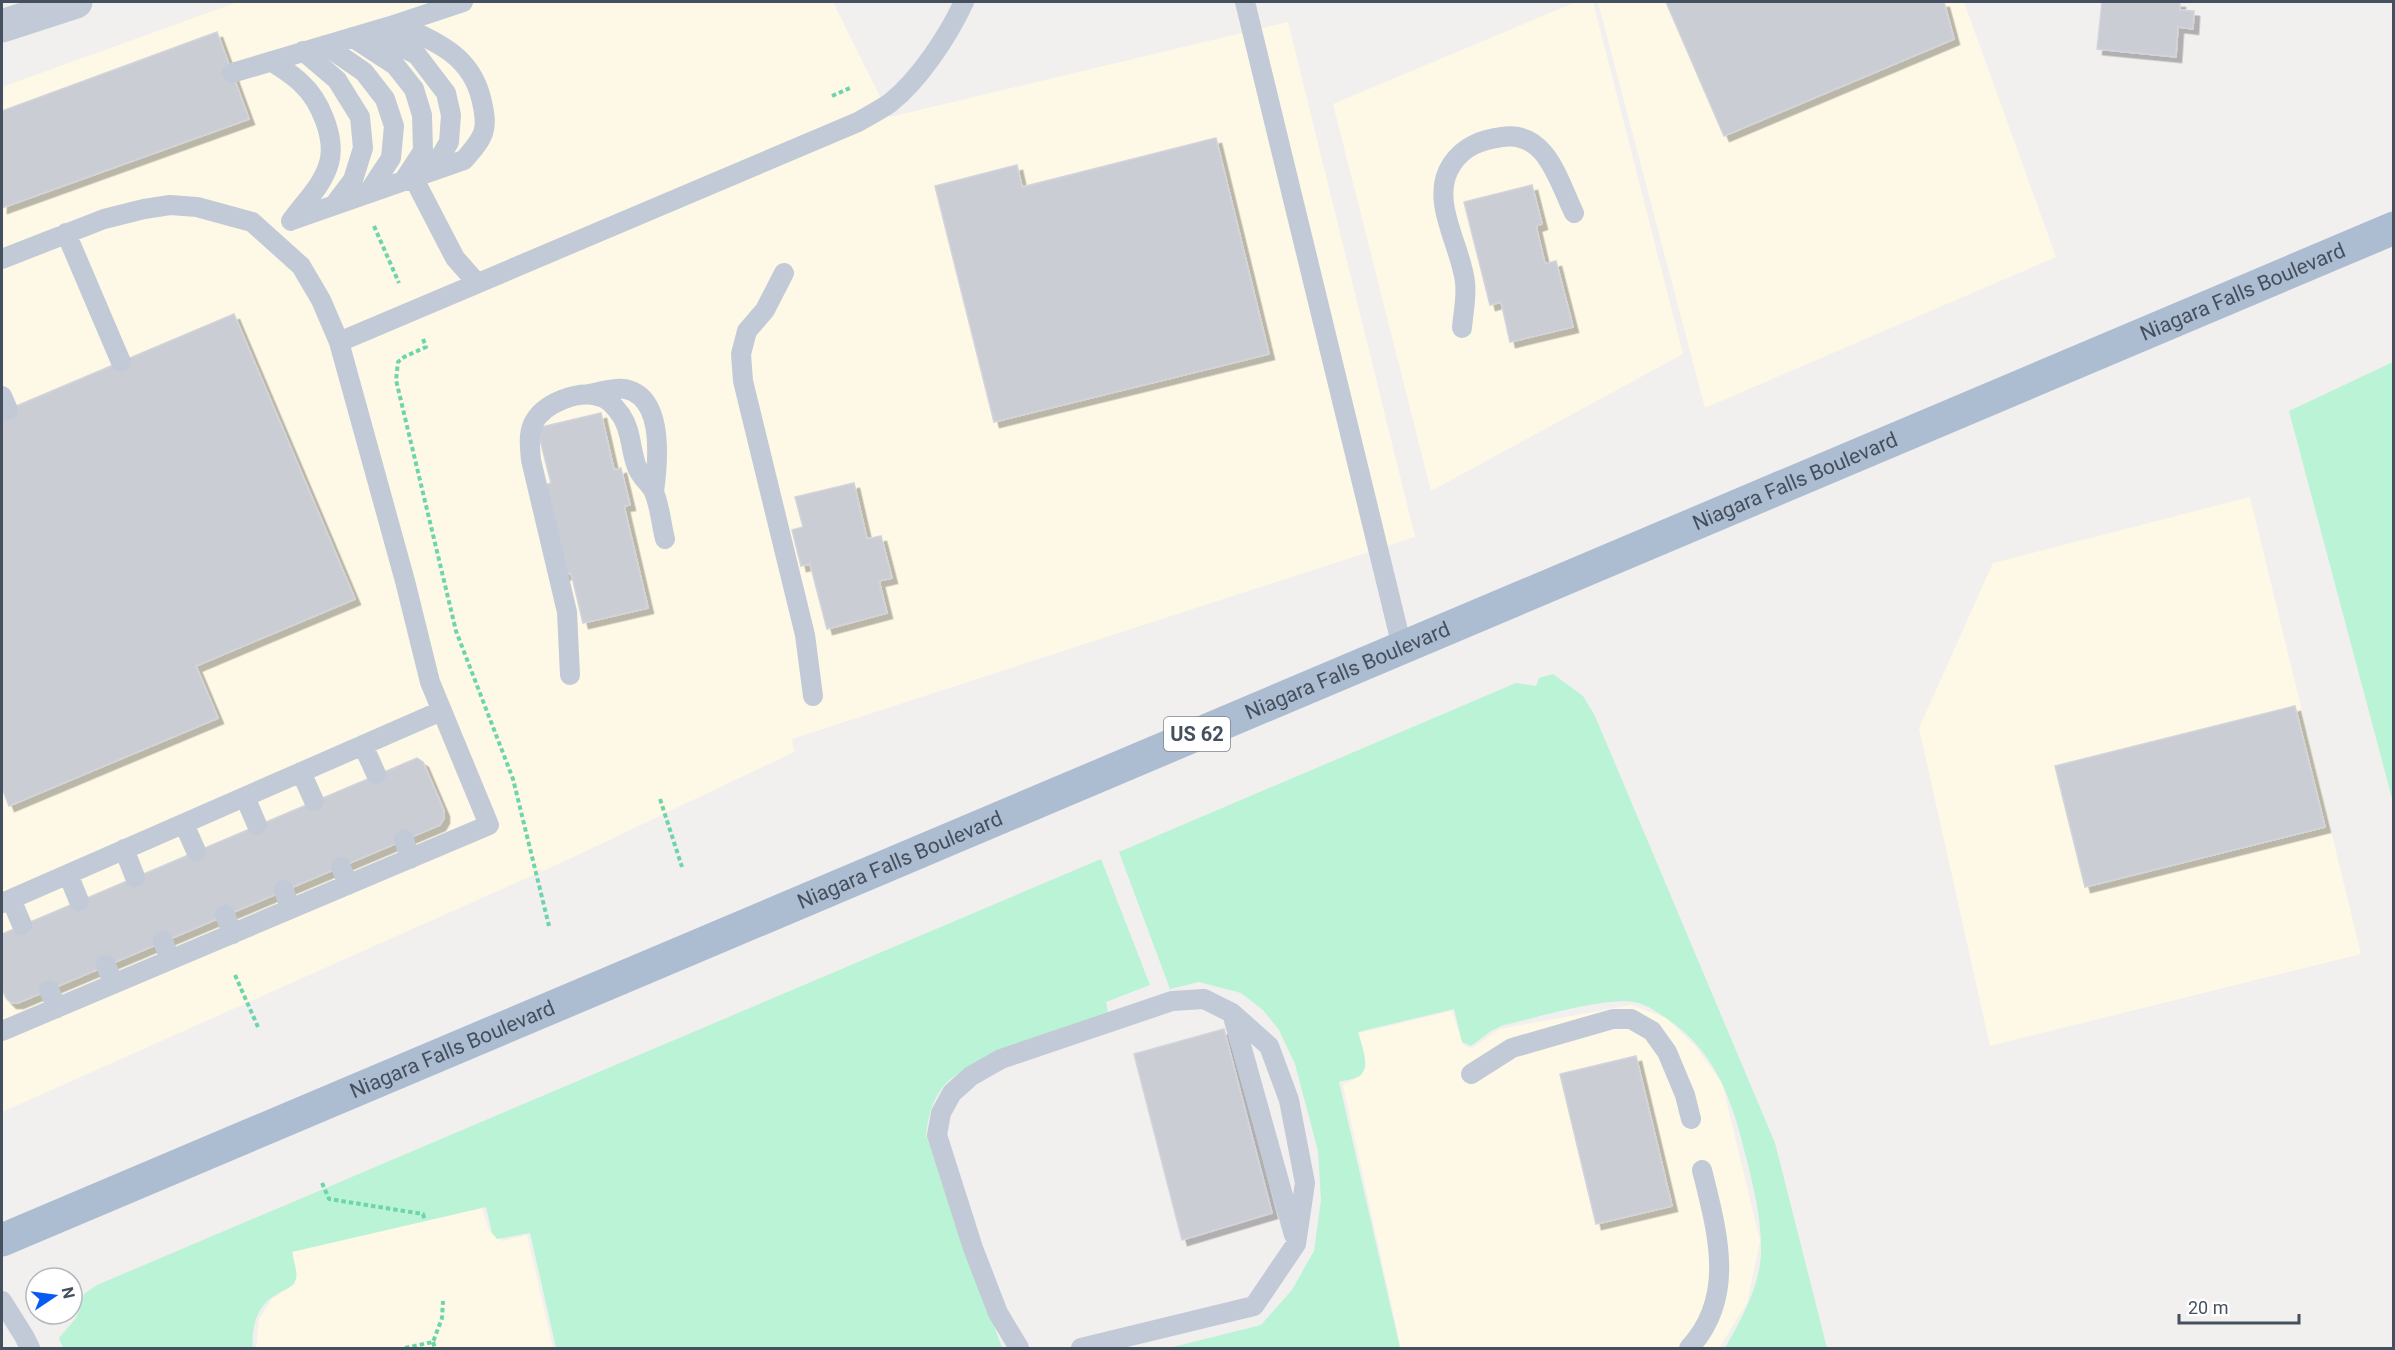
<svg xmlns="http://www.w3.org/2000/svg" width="2395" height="1350" font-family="Roboto,sans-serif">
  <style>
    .commercial { fill: #fef9e7 }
    .green { fill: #baf3d5 }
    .building { fill: #cbcdd5; stroke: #d3d4db; stroke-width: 1.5; filter: url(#shadow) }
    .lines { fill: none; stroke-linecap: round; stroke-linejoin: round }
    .path { stroke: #6ed5ab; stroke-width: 4; stroke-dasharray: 4.5 3; stroke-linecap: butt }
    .service { stroke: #c1cad6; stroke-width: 20 }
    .tertiary { stroke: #c1cad6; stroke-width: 33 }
    .primary { stroke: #acbcd1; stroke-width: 33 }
    .labels { text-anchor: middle; stroke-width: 4.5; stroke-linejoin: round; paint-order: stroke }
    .shield { fill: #fff; stroke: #7d848f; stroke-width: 1.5 }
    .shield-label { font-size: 20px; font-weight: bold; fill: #45505f }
    .street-label { font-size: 21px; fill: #45505f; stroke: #fff }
  </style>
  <defs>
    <filter id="shadow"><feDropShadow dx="5.5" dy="5.5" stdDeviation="0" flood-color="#0004"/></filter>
  </defs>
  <rect width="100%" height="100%" fill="#f2efef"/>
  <path class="commercial" d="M238,2H833L890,117L1288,22L1415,537L792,739L794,752L567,860L2,1112V87Z
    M1576,2H1593L1683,354L1431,491L1333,104Z
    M1598,2H1964L2056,257L1705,408Z
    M2250,497L2361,954L1990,1046L1919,728L1993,563Z
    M1631,1005L1666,1018L1695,1046L1722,1083L1760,1241L1747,1303L1719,1348H1401L1343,1085L1361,1076L1366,1066L1359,1033L1452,1011L1463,1045L1471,1049L1500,1029Z
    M482,1208L489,1231L502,1241L527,1235L553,1348H256L259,1319L272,1299L295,1284L293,1251Z"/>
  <path class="green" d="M2393,362V802L2289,411Z
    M1553,674L1583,696L1595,716L1775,1143L1827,1348H1725C1741,1320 1759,1288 1761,1255C1762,1223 1755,1192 1747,1161C1733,1103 1718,1053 1666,1018C1657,1012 1649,1006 1638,1003C1610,995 1536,1018 1504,1025L1491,1031L1471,1046L1462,1042L1454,1009L1358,1032C1361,1044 1373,1070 1357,1077C1352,1080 1344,1080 1339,1082L1400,1348H1169L1261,1325L1292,1290L1314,1251L1321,1200L1318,1151L1295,1064L1279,1030L1263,1010L1241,993L1199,982L1170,989L1119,852L1516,683L1536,686L1539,678Z
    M1101,859L1150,985L1106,1002L1109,1018C1069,1031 965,1057 942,1088C931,1103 928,1118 926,1135L1002,1348H556L530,1233L497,1239L492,1233L486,1207L292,1252C293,1260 298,1271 296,1279C294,1287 285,1289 279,1293C257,1304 251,1326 253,1348H63L59,1338L76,1318L84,1294L97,1285Z"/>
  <path class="building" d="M1666,2H1944L1954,39L1724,136Z
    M2102,2H2180V10L2194,11L2193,29L2178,27L2176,57L2097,49Z
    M217,32L249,119L2,208V111Z
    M1216,138L1269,354L994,422L935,186L1017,165L1022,187Z
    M1532,185L1542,224L1536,226L1545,264L1556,261L1573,327L1510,342L1501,302L1490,305L1464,202Z
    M234,314L355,599L196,666L218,718L9,806L2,788V412Z
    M601,413L614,470L621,468L630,505L624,506L648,608L583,623L571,573L562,575L541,486L551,483L537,428Z
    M854,483L867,539L881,536L892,578L879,581L887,613L827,629L810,564L801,566L792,530L803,527L795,497Z
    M2295,706L2325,827L2085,887L2055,766Z
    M417,758L423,762L444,811V818L440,825L18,1003H11L6,998L2,989V934Z
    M1224,1029L1272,1213L1182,1240L1134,1054Z
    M1636,1056L1672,1206L1596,1224L1560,1074Z"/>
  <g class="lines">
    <path class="path" d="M832,96L850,88
      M374,226L399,283
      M423,339L426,347L404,357L398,362L396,380L456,631L513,779L549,926
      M660,799L682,867
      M235,975L258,1027
      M322,1183L329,1199L423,1214L425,1221
      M433,1342L435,1348
      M405,1348L433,1342L442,1318L443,1301"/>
    <path class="service" d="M1245,2L1402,647
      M373,32L417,55L446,93L451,115L449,142L432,171
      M352,37L395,65L414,89L422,115L423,151L404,180
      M325,45L364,72L385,99L394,126L391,158L368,193
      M303,51L337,80L360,117L363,148L353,180L334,205
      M271,61C281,68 292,74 301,83C320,100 336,138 329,163C323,185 304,203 291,221
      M232,73L397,24L463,2
      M413,177L455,258L477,283
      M292,220L464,160C485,136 489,130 481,98C470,54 434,41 397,24
      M66,233L121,362
      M2,259L104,219L144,209L170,205L197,207L252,222L301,266L321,300L339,342L405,581L430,682L489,825L2,1031
      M784,273L765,310L747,331L741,354L743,381L805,635L813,696
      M1462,328C1463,314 1467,297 1465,282C1461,245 1428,199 1452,164C1464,146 1481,140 1502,137C1546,130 1558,180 1574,213
      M339,342L858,122C868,116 880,110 890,103C920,79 948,36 964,2
      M589,394C600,392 614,387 625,389C665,397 658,463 654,492
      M2,396L8,410
      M570,675L567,612L531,460C530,448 528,435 533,424C543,403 579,389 601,397C608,399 616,408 621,415C632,431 630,450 637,467C640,476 648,482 653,490C660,504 661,524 665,539
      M363,745L376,774
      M301,772L314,801
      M245,797L257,825
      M184,824L196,851
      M404,839L410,859
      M124,849L135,877
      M341,867L348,885
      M68,874L79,901
      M284,890L290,909
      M11,899L22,925
      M2,903L441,711
      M225,915L233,934
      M163,941L170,960
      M106,965L113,984
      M49,990L57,1008
      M1232,1013L1294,1235
      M1471,1074L1512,1048L1613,1019H1631L1652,1031L1667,1052L1685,1095L1691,1119
      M2,1301L24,1336L30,1348
      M1019,1348L998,1313L973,1248L937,1135L941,1113L952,1093L971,1076L1001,1059L1172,1001L1204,999L1232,1013L1269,1046L1289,1100L1305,1183L1296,1244L1254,1306L1081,1348
      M1689,1348C1737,1297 1717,1231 1702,1170"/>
    <path class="tertiary" d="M2,26L76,2"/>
    <path class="primary" id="s1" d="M2,1240L2394,228"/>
  </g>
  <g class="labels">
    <rect class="shield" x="1164" y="717" width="66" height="34" rx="4.5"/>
    <g class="shield-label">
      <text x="1197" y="741">US 62</text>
    </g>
    <g class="street-label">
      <text dy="7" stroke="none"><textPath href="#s1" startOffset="2433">Niagara Falls Boulevard</textPath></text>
      <text dy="7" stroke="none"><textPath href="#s1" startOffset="1947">Niagara Falls Boulevard</textPath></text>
      <text dy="7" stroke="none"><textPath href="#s1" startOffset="1461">Niagara Falls Boulevard</textPath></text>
      <text dy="7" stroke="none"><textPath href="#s1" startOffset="975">Niagara Falls Boulevard</textPath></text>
      <text dy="7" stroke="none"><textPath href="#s1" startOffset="489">Niagara Falls Boulevard</textPath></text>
    </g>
  </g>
  <rect width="2395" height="1350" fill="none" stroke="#45505f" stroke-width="6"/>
  <g transform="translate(54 1296) rotate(77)"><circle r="28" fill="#ffffff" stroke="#b5b9bf" stroke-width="1.5"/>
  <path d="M0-4.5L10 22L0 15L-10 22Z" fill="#085af3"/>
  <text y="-9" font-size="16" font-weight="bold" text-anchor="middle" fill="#45505f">N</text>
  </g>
  <path d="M2179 1314v9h120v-9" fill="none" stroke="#45505f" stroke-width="3"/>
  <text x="2188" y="1314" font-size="18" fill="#45505f" stroke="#ffffff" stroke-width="4.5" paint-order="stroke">20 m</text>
</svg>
